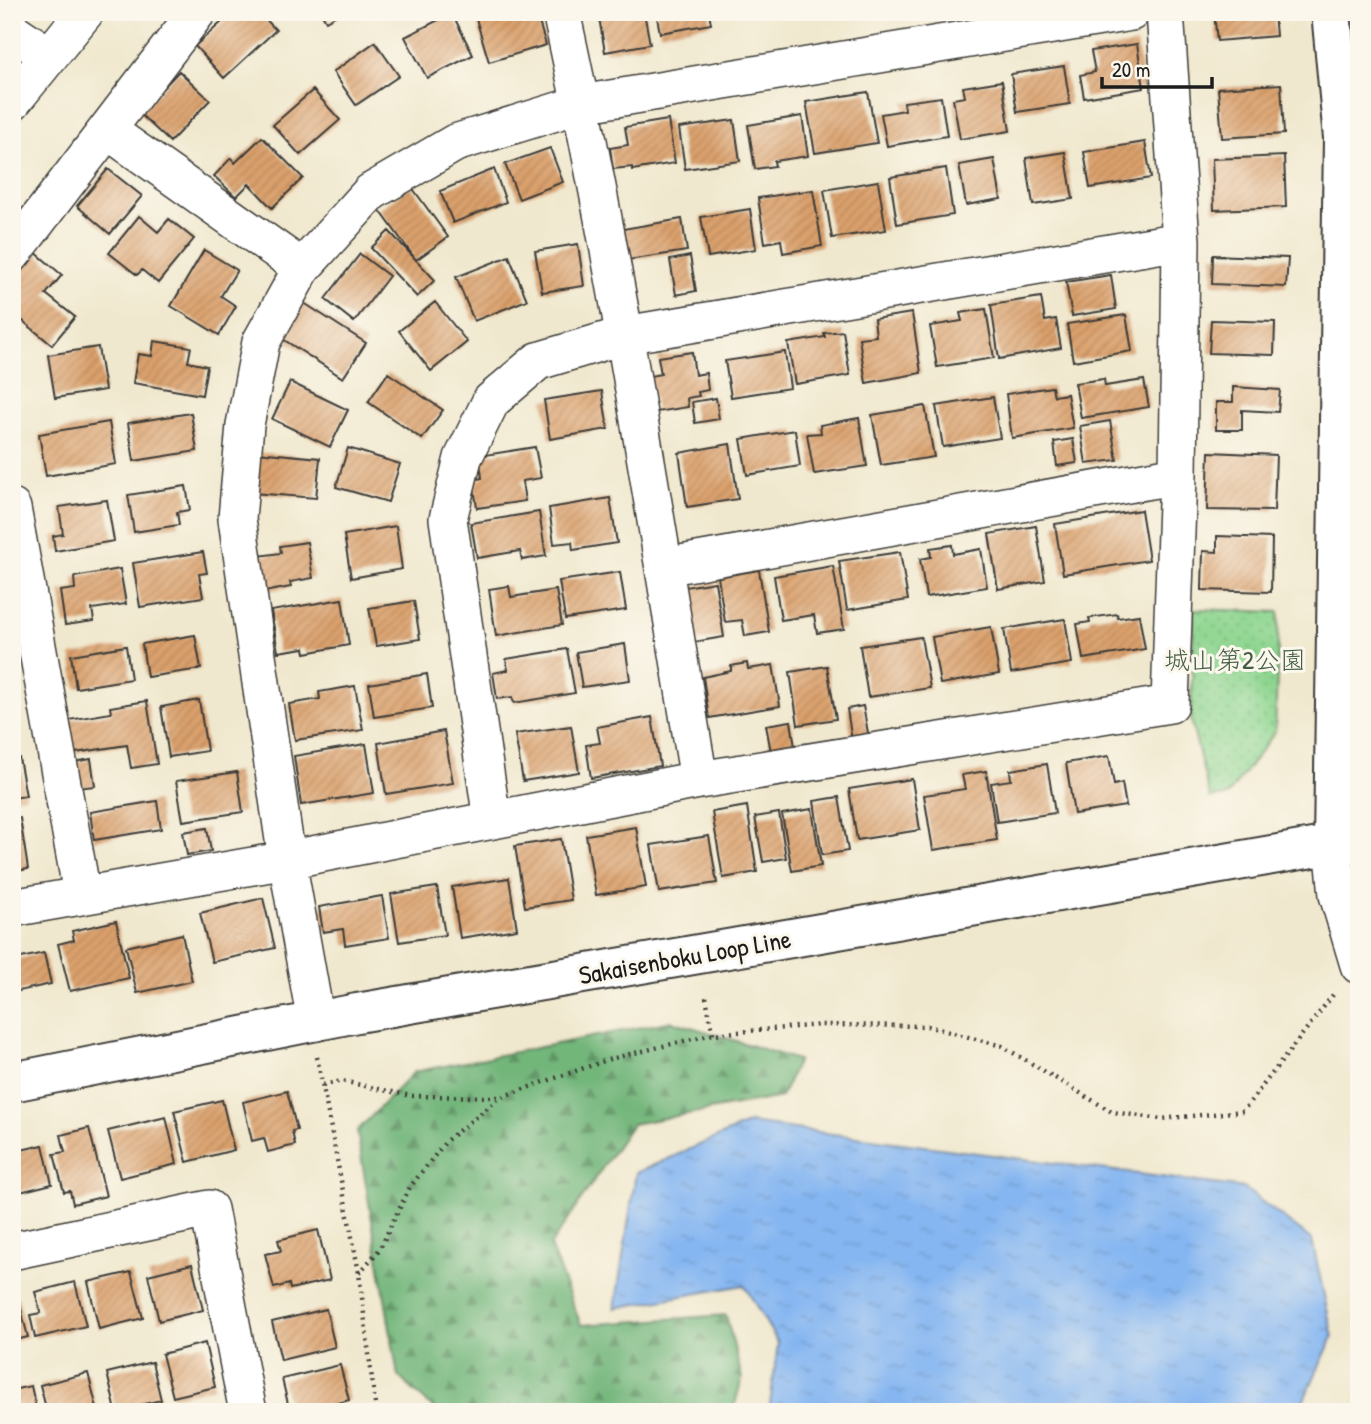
<svg xmlns="http://www.w3.org/2000/svg" width="1371" height="1424" font-family="'Patrick Hand','Klee One',sans-serif">
  <style>
    .green { fill: url(#green-dots); stroke: #547856; stroke-width: 2 }
    .forest { fill: url(#forest-firs); stroke: #47694b; stroke-width: 2 }
    .water { fill: url(#water-ripples); stroke: #506986; stroke-width: 2 }
    .building { fill: url(#building-hatch) }
    .lines { fill: none; stroke-linecap: round; stroke-linejoin: round }
    .street-casing { stroke: #3c3b37; stroke-width: 40 }
    .secondary-casing { stroke: #3c3b37; stroke-width: 42 }
    .path { stroke: #3c3b37; stroke-width: 4.5; stroke-dasharray: 2 5; stroke-linecap: butt }
    .street { stroke: #fff; stroke-width: 37 }
    .secondary { stroke: #fff; stroke-width: 38 }
    .labels { text-anchor: middle; stroke-width: 6; stroke-linejoin: round; paint-order: stroke }
    .park-label { font-size: 26px; fill: #445d44; stroke: #fbf7ec }
    .street-label { font-size: 26px; fill: #1c1c1c; stroke: #fbf7ec }
  </style>
  <defs>
    <pattern id="green-dots" width="8" height="8" patternUnits="userSpaceOnUse" patternTransform="scale(1.75)"><rect width="8" height="8" fill="#8dd58f"/><path d="M2 2h.1M6 6h.1" fill="none" stroke="#79b67b" stroke-width="1.8" stroke-linecap="round"/></pattern>
    <pattern id="forest-firs" width="22" height="20" patternUnits="userSpaceOnUse" patternTransform="scale(1.75)"><rect width="22" height="20" fill="#72b67a"/><path d="M5 1l3.5 6h-7zM16 11l3.5 6h-7z" fill="#5d9363"/></pattern>
    <pattern id="water-ripples" width="26" height="14" patternUnits="userSpaceOnUse" patternTransform="scale(1.75)"><rect width="26" height="14" fill="#85b6f1"/><path d="M2 4q2-2 4 0t4 0M15 11q2-2 4 0t4 0" fill="none" stroke="#729cce"/></pattern>
    <pattern id="building-hatch" width="6" height="6" patternUnits="userSpaceOnUse" patternTransform="scale(1.75)"><rect width="6" height="6" fill="#daa06c"/><path d="M-1 1l2-2M0 6l6-6M5 7l2-2" fill="none" stroke="#ba895d"/></pattern>
  </defs>
  <rect width="100%" height="100%" fill="#fbf7ec"/>
  <filter id="ink" filterUnits="userSpaceOnUse"><feTurbulence type="fractalNoise" baseFrequency=".0143" numOctaves="2"/><feDisplacementMap in="SourceGraphic" scale="14" xChannelSelector="R" yChannelSelector="G"/><feConvolveMatrix kernelMatrix="1 2 1 2 8 2 1 2 1" color-interpolation-filters="sRGB"/></filter>
  <filter id="wash" filterUnits="userSpaceOnUse"><feTurbulence type="fractalNoise" baseFrequency=".00686" numOctaves="4" result="noise"/><feDisplacementMap in="SourceGraphic" scale="28" xChannelSelector="R" yChannelSelector="G"/><feGaussianBlur stdDeviation="1.57" result="paint"/><feColorMatrix in="noise" values="0 0 0 0 0 0 0 0 0 0 0 0 0 0 0 0 0 1.4 0 .05"/><feComposite in="paint" operator="in"/></filter>
  <g filter="url(#wash)">
    <rect width="100%" height="100%" fill="#f0e8ce"/>
    <path class="green" d="M1194,609L1279,612L1275,732L1227,796L1210,798L1191,720Z"/>
    <path class="forest" d="M672,1021L798,1060L781,1097L632,1124L550,1246L581,1325L726,1315L742,1378L733,1412H437L398,1376L357,1131L414,1072Z"/>
    <path class="water" d="M749,1123L1244,1188L1312,1240L1333,1337L1298,1412H769L778,1343L744,1285L615,1308L636,1173Z"/>
    <g id="blocks">
      <path class="building" d="M233,12H259L276,30L224,78L195,46Z
        M321,12H342L326,21Z
        M474,12H536L546,45L489,62Z
        M598,12H644L650,44L605,52Z
        M656,12H709L711,24L660,33Z
        M1214,12H1274L1276,36L1217,41Z
        M452,13L473,55L427,78L405,37Z
        M375,42L399,76L356,105L333,72Z
        M1137,44L1144,88L1084,98L1080,75L1095,72L1091,51Z
        M1064,66L1070,104L1017,112L1011,74Z
        M179,71L210,100L170,142L139,113Z
        M1002,81L1010,131L960,139L953,99L965,97L963,87Z
        M1281,84L1284,134L1222,138L1218,88Z
        M313,90L340,120L300,155L273,125Z
        M868,92L877,143L815,153L806,102Z
        M941,97L947,136L887,146L881,114L905,110L904,102Z
        M802,116L808,156L774,161L775,166L755,169L748,125Z
        M668,120L675,163L632,170V167L613,169L610,148L628,145L625,127Z
        M734,120L740,161L685,169L679,128Z
        M262,137L303,178L272,208L249,184L236,197L214,176L231,158L235,163Z
        M1145,142L1151,178L1090,188L1084,152Z
        M550,148L563,182L519,199L505,164Z
        M1065,152L1073,199L1033,205L1026,158Z
        M1284,156L1286,207L1214,210L1212,159Z
        M994,159L1001,199L966,205L959,165Z
        M946,168L953,215L897,224L890,177Z
        M108,169L142,196L110,234L77,206Z
        M494,169L506,202L453,223L440,191Z
        M878,181L886,230L832,238L824,190Z
        M411,186L448,237L416,260L379,209Z
        M813,190L822,246L783,253L781,240L765,243L758,198Z
        M750,209L756,249L708,257L701,217Z
        M139,216L158,232L169,219L194,239L158,283L142,270L137,275L109,253Z
        M682,219L687,251L628,260L623,229Z
        M389,231L435,280L417,297L371,248Z
        M578,244L584,286L542,292L535,251Z
        M204,250L237,270L221,296L236,306L219,335L171,306Z
        M35,252L62,275L46,294L75,317L52,345L12,312V279Z
        M360,254L389,276L354,322L325,299Z
        M1213,255L1288,258L1286,287L1212,284Z
        M509,256L527,300L474,321L456,277Z
        M690,256L696,291L676,295L670,260Z
        M1111,275L1116,309L1072,316L1066,282Z
        M1041,297L1045,321L1056,319L1061,348L999,359L991,305Z
        M301,301L366,343L343,378L278,336Z
        M435,302L467,342L431,371L399,331Z
        M986,309L994,358L937,367L930,326L962,321L960,313Z
        M912,313L921,373L866,383L859,338L876,336L874,319Z
        M1126,315L1132,351L1073,361L1067,324Z
        M1211,320L1275,322L1274,355L1209,353Z
        M843,331L850,375L795,384L788,343L825,337L824,333Z
        M154,341L191,347L188,362L207,366L202,395L133,383L138,354L152,356Z
        M98,347L105,390L55,398L48,355Z
        M692,352L695,375L706,373L708,390L698,392L699,396L687,398L688,407L656,412L650,376L661,374L658,357Z
        M785,352L790,388L731,397L725,361Z
        M388,373L443,410L422,439L368,402Z
        M1104,379L1105,386L1144,380L1149,407L1081,418L1075,383Z
        M290,382L348,410L330,447L272,419Z
        M1052,387L1054,396L1067,394L1073,428L1012,438L1006,394Z
        M1233,387L1280,390L1278,412L1242,410V430H1216V402H1233Z
        M602,391L608,429L550,439L544,400Z
        M993,397L1000,438L943,447L936,406Z
        M716,398L719,419L695,423L692,402Z
        M925,406L934,457L881,465L872,415Z
        M191,413L197,451L134,461L128,423Z
        M859,418L867,466L814,474L807,434L821,433L820,425Z
        M1110,421L1117,460L1086,464L1080,426Z
        M109,422L116,464L46,476L39,434Z
        M795,430L800,466L747,475L741,439Z
        M1073,439L1077,463L1057,466L1054,442Z
        M730,444L738,499L687,507L679,453Z
        M535,447L541,478L522,481L525,501L477,508L473,480L482,478L479,456Z
        M348,448L400,464L388,502L336,487Z
        M256,452L320,458L316,498L253,493Z
        M1209,452L1276,455L1274,511L1207,510Z
        M186,486L190,510L177,512L179,525L134,532L128,495Z
        M610,498L617,543L573,550L572,542L554,544L549,508Z
        M107,500L114,541L55,551L53,536L63,534L59,507Z
        M1141,510L1149,560L1063,574L1055,524Z
        M539,512L546,556L522,560L520,551L477,558L471,523Z
        M396,526L402,569L351,578L344,535Z
        M1036,526L1045,581L998,589L989,534Z
        M1217,536L1272,538L1271,592L1202,590L1203,551L1217,552Z
        M307,542L313,578L290,582L291,587L263,592L258,556L281,553L280,546Z
        M952,545L953,554L981,549L987,587L926,597L920,559L931,557L930,548Z
        M203,552L207,573L199,574L203,597L140,607L133,563Z
        M900,552L908,600L847,610L839,561Z
        M833,566L844,629L817,633L814,615L781,620L774,576Z
        M120,569L126,604L92,609L94,621L65,625L60,591L75,589L74,577Z
        M759,570L769,632L745,636L742,620L725,622L718,577Z
        M620,572L626,610L565,619L559,581Z
        M715,582L724,637L694,642L685,587Z
        M509,586L511,597L556,590L562,625L496,636L489,589Z
        M342,599L349,645L305,653L304,648L278,652L271,611Z
        M414,601L420,639L376,646L369,608Z
        M1117,614L1118,618L1139,615L1145,649L1083,659L1077,624L1090,622L1089,618Z
        M1065,619L1072,663L1011,673L1004,629Z
        M991,627L999,674L940,684L932,637Z
        M195,635L201,669L147,677L142,644Z
        M921,637L930,688L868,697L860,646Z
        M625,644L630,680L582,687L576,652Z
        M126,646L131,679L76,688L71,655Z
        M567,649L575,693L514,703L512,697L497,699L493,673L508,670L506,659Z
        M747,663L748,669L773,665L780,706L709,718L703,677L731,671V666Z
        M827,666L836,719L798,725L790,672Z
        M427,674L432,708L374,717L369,684Z
        M355,686L363,730L295,740L289,704L320,699L319,692Z
        M199,700L207,751L169,757L161,707Z
        M147,701L157,764L131,768L127,745L75,753L69,720L111,713L110,707Z
        M863,706L869,738L852,741L847,709Z
        M652,717L660,766L591,778L586,745L600,743L597,727Z
        M791,721L795,747L771,752L766,725Z
        M571,726L579,772L523,781L515,734Z
        M444,731L453,783L386,794L378,743Z
        M366,744L374,793L301,805L294,756Z
        M1109,756L1114,785L1122,783L1126,806L1074,814L1066,763Z
        M19,758L26,796L12,798V759Z
        M91,759L95,786L78,788L74,762Z
        M1047,764L1055,813L997,822L991,783L1011,780L1010,770Z
        M986,771L997,840L933,850L924,795L965,789L962,775Z
        M237,772L243,812L183,821L176,781Z
        M912,779L920,830L857,840L849,789Z
        M839,797L848,851L822,855L814,801Z
        M157,801L161,829L94,840L90,812Z
        M747,806L757,872L723,878L712,812Z
        M812,809L821,866L792,871L782,814Z
        M779,813L786,858L763,862L755,817Z
        M20,818L28,869L12,872V819Z
        M636,827L646,887L596,895L586,835Z
        M207,828L211,851L187,855L183,832Z
        M709,836L717,883L659,892L651,845Z
        M561,839L571,900L525,907L515,846Z
        M509,878L517,929L460,938L452,887Z
        M437,887L445,935L399,942L391,894Z
        M382,896L389,938L345,945L343,929L323,932L319,907Z
        M263,898L275,948L212,962L200,913Z
        M116,921L129,978L70,991L58,944L74,940L72,931Z
        M182,934L192,981L137,993L126,947Z
        M44,953L51,984L14,992L15,997H12V960Z
        M287,1091L297,1130L292,1131L295,1145L268,1152L264,1138L252,1141L243,1102Z
        M222,1100L234,1150L187,1162L174,1111Z
        M166,1117L177,1164L120,1178L108,1131Z
        M89,1128L106,1196L73,1204L70,1191L64,1192L54,1154L65,1152L61,1135Z
        M43,1145L52,1184L12,1194V1152Z
        M318,1230L330,1280L290,1289L289,1284L274,1288L265,1254L281,1251L278,1240Z
        M192,1264L203,1310L159,1321L148,1275Z
        M131,1272L143,1318L99,1329L88,1282Z
        M75,1282L86,1326L35,1338L30,1315L41,1313L35,1292Z
        M18,1297L28,1337L12,1341V1298Z
        M326,1309L335,1347L281,1360L272,1322Z
        M205,1343L215,1387L173,1397L162,1354Z
        M152,1362L161,1400L116,1411L107,1373Z
        M340,1365L349,1400L335,1404L337,1409L328,1412H316L315,1409L290,1412L282,1379Z
        M88,1373L98,1412H47L40,1385Z
        M31,1386L37,1412H12V1390Z"/>
    </g>
  </g>
  <g filter="url(#ink)">
    <use href="#blocks" fill-opacity="0" stroke="#3c3b37" stroke-width="2"/>
    <g class="lines">
      <g class="street-casing">
        <path id="street" d="M561,12C617,266 656,524 699,780
          M12,31L48,55
          M12,102L85,12
          M107,130L302,268
          M12,254L197,12
          M12,508L82,894
          M664,567L1178,475
          M492,820L448,519L463,458L491,401L538,361L625,335L1181,241
          M1333,844L1338,895L1359,965
          M12,908L287,860L699,780L1170,704L1178,475L1181,241L1165,12
          M316,1022L287,860L237,519L245,425L261,342L302,268L371,192L455,143L581,104L1131,12
          M12,1251L209,1209L248,1412"/>
      </g>
      <g class="secondary-casing">
        <path id="secondary" d="M1331,12L1343,138L1333,844
          M12,1082L357,1013L1359,840"/>
      </g>
      <path class="path" d="M706,997L713,1034
        M317,1057L359,1273L376,1412
        M323,1085L342,1081L411,1096L500,1097
        M359,1273L379,1250L410,1187L447,1140L501,1097L610,1059L713,1034L821,1025L927,1026L1002,1046L1112,1112L1161,1119L1243,1111L1336,991"/>
      <use href="#street" class="street"/>
      <use href="#secondary" class="secondary"/>
    </g>
  </g>
  <g class="labels">
    <g class="park-label">
      <text x="1235" y="669">城山第2公園</text>
    </g>
    <g class="street-label">
      <text transform="translate(685 957) rotate(-10)" y="9">Sakaisenboku Loop Line</text>
    </g>
  </g>
  <rect width="1371" height="1424" fill="none" stroke="#fbf7ec" stroke-width="42"/>
  <path d="M1102 77v10h110v-10" fill="none" stroke="#1c1c1c" stroke-width="3.5"/>
  <text x="1112" y="77" font-size="21" fill="#1c1c1c" stroke="#fbf7ec" stroke-width="5" paint-order="stroke">20 m</text>
</svg>
